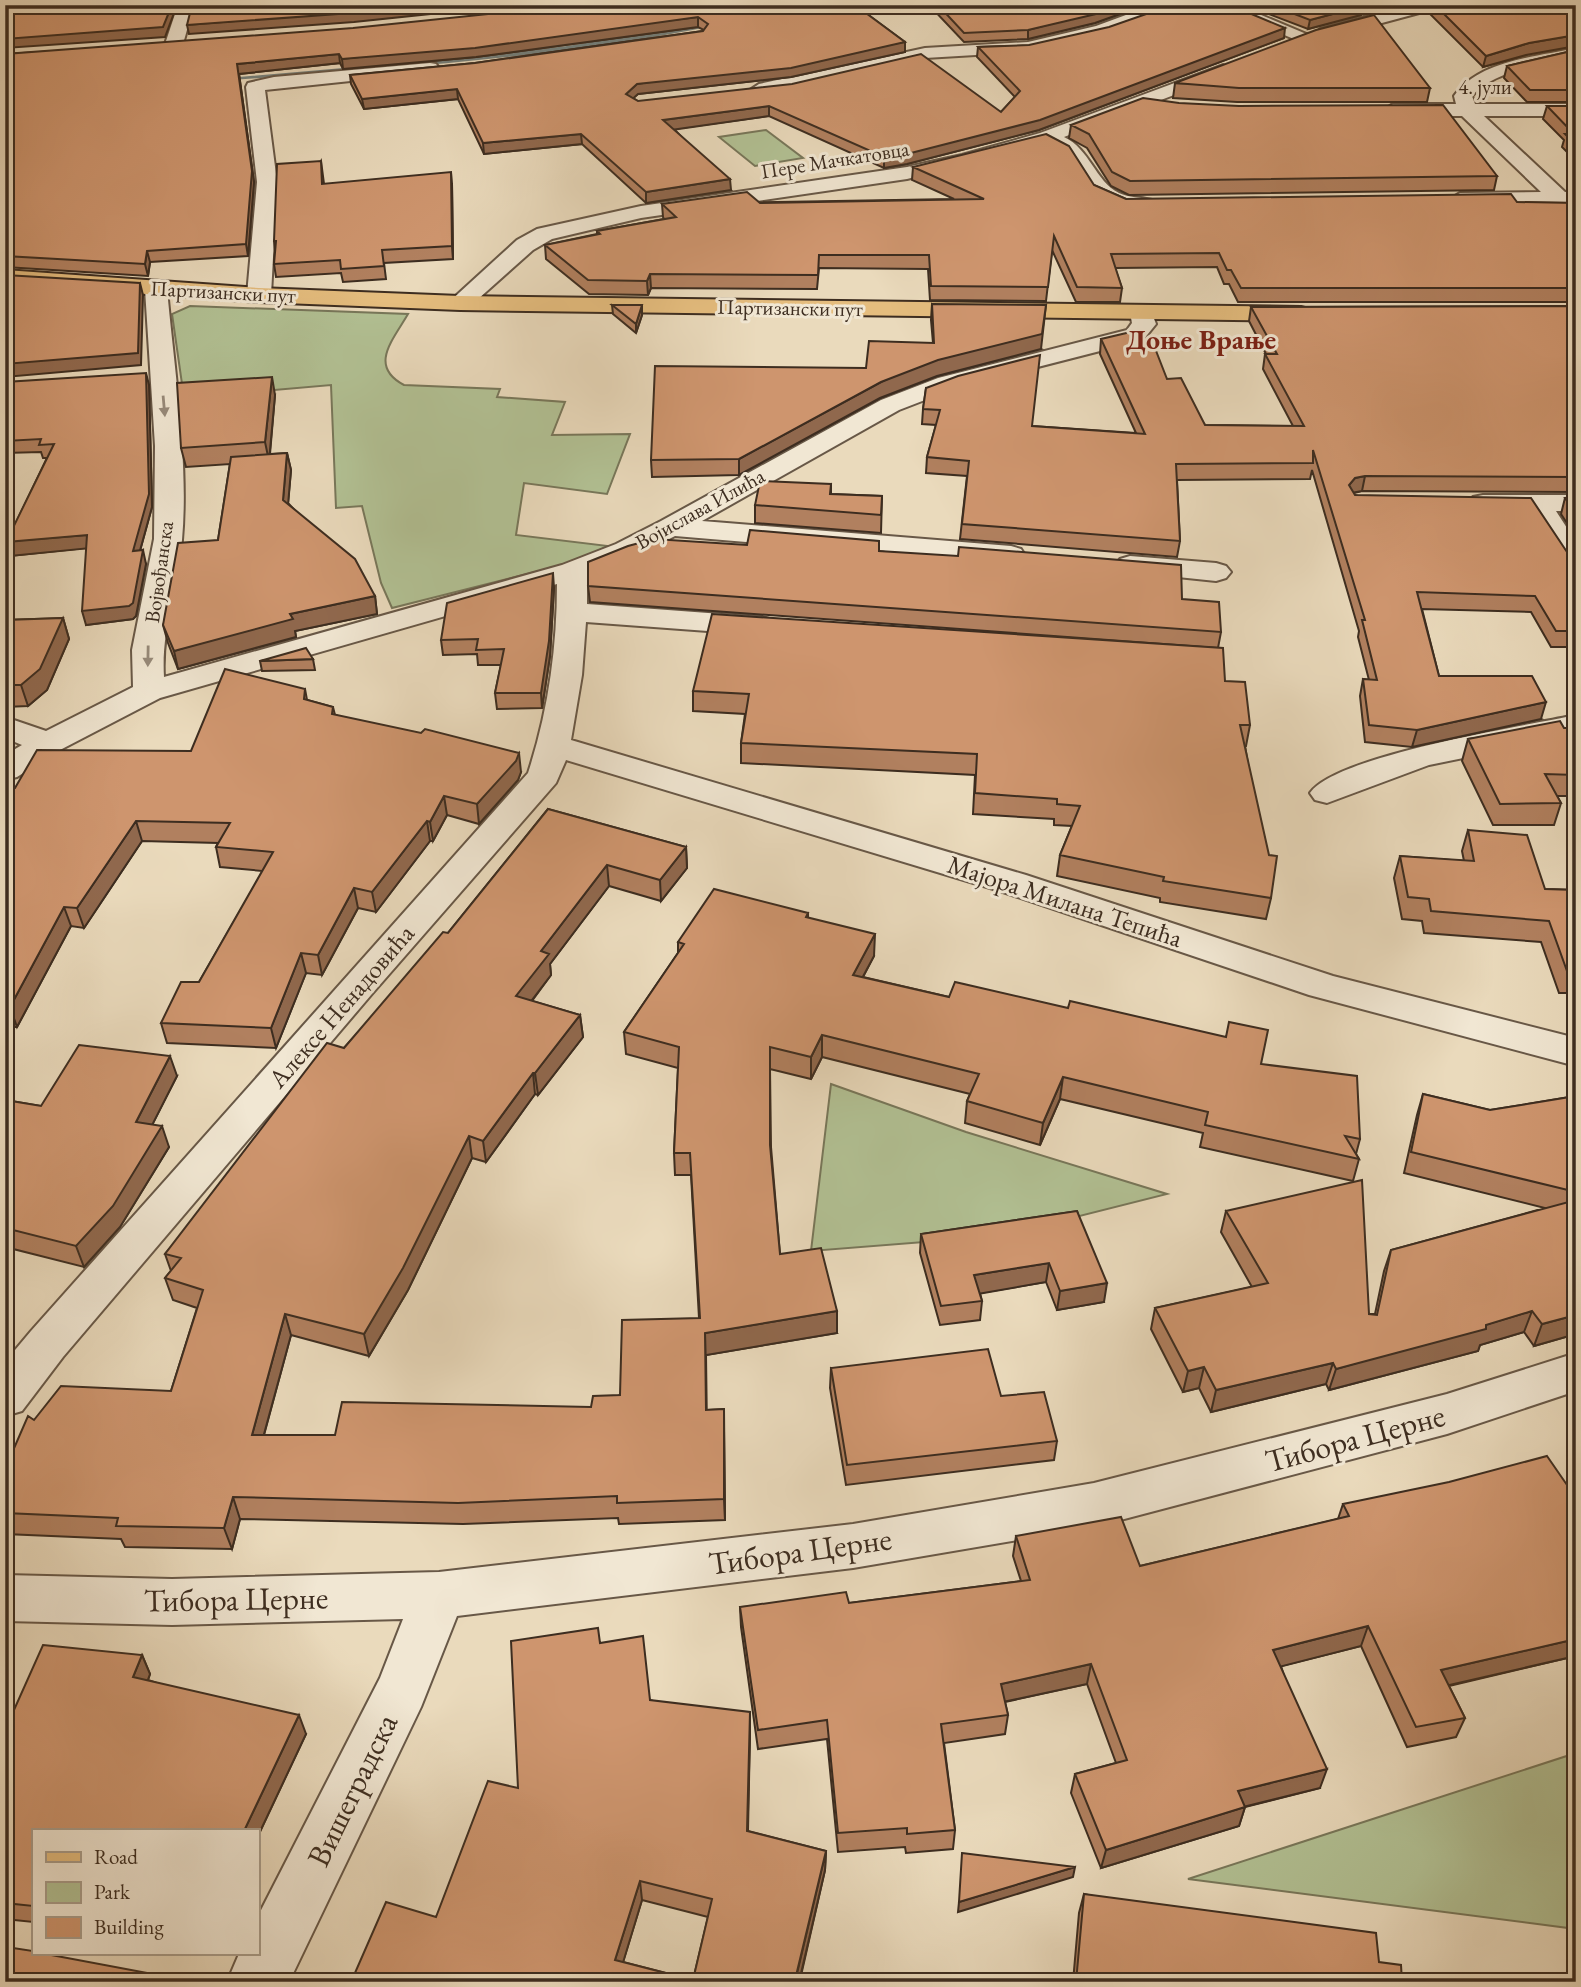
<svg xmlns="http://www.w3.org/2000/svg" width="1581" height="1987" font-family="'EB Garamond',serif">
  <style>
    .green { fill: #b2c194; stroke: #78775a; stroke-width: 2 }
    .lines { fill: none; stroke-linecap: round; stroke-linejoin: round }
    .stream { fill: #75807c; fill-rule: evenodd }
    .minor-casing { stroke: #685847; stroke-width: 4 }
    .major-casing { stroke: #3d2d20; stroke-width: 4 }
    .minor { fill: #f1e7d3; fill-rule: evenodd }
    .major { fill: #e5bd7e; fill-rule: evenodd }
    .wall { fill: #b1805f; stroke: #3d2d20; stroke-width: 2; fill-rule: evenodd }
    .shaded-wall { fill: #90684d; stroke: #3d2d20; stroke-width: 2 }
    .building { fill: #ce956e; stroke: #3d2d20; stroke-width: 2; fill-rule: evenodd }
    .oneway { fill: #978a7a }
    .labels { text-anchor: middle; stroke-width: 6; stroke-linejoin: round; paint-order: stroke }
    .far-street-label { font-size: 21px; fill: #3d2d20; stroke: #f1e7d3 }
    .street-label { font-size: 26px; fill: #3d2d20; stroke: #f1e7d3 }
    .far-district-label { font-size: 28px; font-weight: bold; fill: #7a1f14; stroke: #f1e7d3 }
    .near-street-label { font-size: 32px; fill: #3d2d20; stroke: #f1e7d3 }
  </style>
  <rect width="100%" height="100%" fill="#eadabc"/>
  <filter id="stains"><feTurbulence type="fractalNoise" baseFrequency=".00286" numOctaves="4"/><feColorMatrix values="0 0 0 0 .2 0 0 0 0 .09 0 0 0 0 .02 0 0 0 .5 -.17"/></filter>
  <radialGradient id="worn" r=".72"><stop offset=".6" stop-color="#630" stop-opacity="0"/><stop offset="1" stop-color="#630" stop-opacity=".3"/></radialGradient>
  <path class="green" d="M766,130L803,158L755,166L719,137Z
    M190,306L408,314C393,340 368,366 404,385L500,389L497,397L565,402L552,435L630,434L607,494L524,483L516,535L608,546L575,562L392,608L381,583L362,506L336,508L331,385L184,398L172,314Z
    M831,1084L966,1132L1167,1194L1000,1236L811,1251Z
    M1576,1753V1929L1188,1879Z"/>
  <g class="lines">
    <path class="stream" d="M715,22L717,25C554,59 386,68 220,81L216,79L481,56L567,46Z"/>
    <g class="minor-casing">
      <path id="minor" d="M178,5H194L183,44L174,49L165,44Z
        M1153,5H1192L1107,34L1028,52L925,58L759,96L750,90L759,84L925,48L1028,42L1096,26Z
        M1213,5H1237L1316,38L1313,42H1301Z
        M1408,5H1436L1434,9L1326,38L1317,33L1320,29Z
        M1576,48V58C1544,66 1494,69 1472,96L1475,104H1576V116H1484L1565,192H1576V204L1453,203L1450,199L1460,193L1541,192L1462,116H1393L1384,110L1393,104H1456L1454,96C1479,60 1536,57 1576,48Z
        M430,63L436,64L439,68L436,72L265,90L277,182L271,295L267,300H251L247,295L257,182L246,87L248,83L274,77Z
        M1223,65L1232,70L1229,74L1064,137C1090,149 1095,181 1119,193C1129,198 1141,197 1152,200L1155,204L1152,208C1092,223 1088,163 1045,144L907,179L641,218L552,239L533,250L468,308H452L448,303L517,240L537,229L641,206L907,167L962,155L1040,133Z
        M156,282L167,289C174,367 189,463 182,540C178,586 161,630 164,677L562,565L616,544L661,521L881,400L938,378L1127,330L1132,323L1130,313L1134,308H1150L1156,324L1143,340L956,388L899,410L702,521L1011,546L1021,549L1025,555L1021,561L1011,564L675,536L636,556L587,575V604L762,617L773,620L777,626L773,632L762,635L586,622L582,675L571,740L1026,875L1333,976L1576,1038V1066L1309,995L1000,891L566,760L556,783L371,995L63,1357L22,1411L5,1416V1362L31,1331L528,773C548,712 557,649 557,584L160,698L60,750L17,777L5,780V755L22,745L5,738V717L46,731L133,687L132,650L154,539L155,446L145,289Z
        M1483,495H1576V511H1556L1576,542V573L1566,570L1528,511L1473,509L1469,503L1473,497Z
        M1130,556L1216,563L1226,566L1231,572L1226,578L1216,581L1120,571L1115,565L1120,559Z
        M1576,715V735L1429,765L1327,803L1315,800L1310,793C1336,755 1525,726 1576,715Z
        M1576,1353V1391L1447,1434L1094,1527L853,1568L457,1616L421,1707L289,1982H227L239,1954H257V1918L380,1678L403,1619L172,1625L5,1621V1575L172,1579L439,1572L853,1524L1094,1483L1447,1394Z"/>
    </g>
    <g class="major-casing">
      <path id="major" d="M5,270L259,288L460,296L1301,307L1309,309L1313,314L1309,319L1301,321L460,310L259,302L5,284Z"/>
    </g>
    <use href="#minor" class="minor"/>
    <use href="#major" class="major"/>
  </g>
  <path class="wall" d="M855,5L905,42V52L791,77L638,94L633,98L638,101L1001,112L1015,97L977,57L978,47L1284,38L1039,130L907,164L884,168L769,116L674,129L731,190L646,203L582,144L484,154L458,99L364,109L351,84L350,75L475,63L703,31L704,30L698,27L476,57L343,69L340,63L239,74L254,182L248,256L150,262L148,276L5,267V54Z
    M929,5H1145L1095,23L1028,39L964,42Z
    M1245,5H1362L1361,15L1308,29Z
    M1430,5H1435L1526,55L1483,67L1429,13Z
    M1576,50V102H1527L1504,78L1507,66Z
    M1175,83L1430,88L1427,102H1237L1173,98Z
    M1547,106H1576V161L1562,147L1564,140L1543,119Z
    M1071,125L1497,176L1494,190L1129,195L1111,186L1087,148L1069,138Z
    M321,161L324,184H452L453,259L384,263L386,279L343,282L341,273L276,277L274,264L275,251L274,241Z
    M913,167L1094,185L1126,199L1576,203V302H1238L1229,284H1224L1217,267L1115,268L1122,288L1120,302H1076L1052,250L1046,301L930,300L928,269L819,268L817,289L651,288L648,295L589,294L546,259L545,245L597,234V231L664,219L663,217L662,204L954,199L912,180Z
    M932,304L1041,349L937,376L880,398L739,475L652,477L651,460L866,368L933,343L931,320Z
    M612,305L642,315L636,333L613,314Z
    M1576,306V492L1362,491L1354,493L1355,495L1576,558V647H1551L1531,612L1422,609L1439,676L1541,719L1412,747L1365,742L1360,696L1363,679L1369,680L1358,637L1359,631L1312,470L1310,479L1177,480L1180,541L1177,557L960,539L967,476L926,473L927,457L936,425L922,424L923,409L926,388L1032,426L1136,433L1100,354L1101,339L1137,338L1167,379L1205,425L1293,426L1263,369L1265,354H1266L1249,321L1251,307Z
    M5,382L149,385L152,507L140,551L146,564L136,616L133,619L86,625V548L10,556L8,550L5,558V528L10,535L47,458H43L41,452L5,453Z
    M275,395L270,454L287,453L291,470L288,503L375,596L377,614L295,631L296,637L178,669L168,643L163,625L218,540L230,464L186,467L181,448Z
    M831,484V494L882,496L881,533L755,523V505Z
    M1576,497V537L1561,514L1565,498Z
    M747,545L879,551L1182,599L1221,632L1218,648L590,602L588,586Z
    M554,588L550,656L542,708L497,709L495,693L501,665H478L477,654L443,655L441,640Z
    M63,618L69,639L47,690L28,706L5,707V620Z
    M313,659L315,670L262,671L260,661Z
    M1225,681L1250,725L1246,746H1245L1271,898L1266,919L1160,902V898L1057,876L1060,855L1072,826L1054,825V819L973,814L975,775L741,763V743L745,714L693,711V691Z
    M305,689L307,700L333,707L335,715L521,772L518,780L479,824L447,815L433,841H430L376,912L358,908L322,975L306,973L276,1048L167,1043L161,1023L199,982L263,871L220,867L216,847L218,843L142,841L84,928L71,926L17,1027H5V788H15L191,751Z
    M1564,728H1576V796H1557L1561,803L1554,825H1493L1462,761L1468,739Z
    M548,809L686,847L687,868L661,901L609,886L550,964L551,975L532,1001L580,1015L583,1037L538,1095L535,1094L486,1162L472,1158L408,1290L369,1356L291,1335L264,1435H335L591,1407L620,1395L699,1318L691,1175H675L674,1153L678,1068L626,1054L624,1032L678,953V942L808,913V918L874,956L863,977L949,997L1261,1064L1360,1139L1356,1154L1359,1159L1353,1181L1200,1147L1203,1133L1060,1099L1040,1145L965,1123L967,1101L970,1094L822,1057L811,1079L770,1069L771,1147L780,1254L837,1333L706,1355V1410L724,1409L725,1520L619,1524L618,1518L463,1524L240,1519L232,1549L125,1547L121,1539L5,1534V1469L34,1420L171,1391L197,1308L173,1300L165,1278L171,1271L165,1254L344,1048L448,933Z
    M1468,830L1545,889L1576,890V993H1559L1541,942L1424,933L1422,921L1402,919L1394,878L1400,856L1464,861L1462,851Z
    M177,1076L152,1125L169,1147L120,1227L84,1267L9,1248L5,1253V1100L41,1106Z
    M1423,1094L1490,1110L1576,1096V1334L1534,1346L1524,1332L1480,1345L1478,1351L1329,1390L1326,1384L1211,1412L1199,1388L1183,1392L1151,1329L1155,1308L1252,1287L1221,1232L1226,1211L1369,1314H1375L1384,1271L1391,1250L1545,1208L1404,1173L1417,1115Z
    M1077,1211L1104,1302L1057,1310L1046,1282L980,1293L982,1301L980,1320L940,1325L920,1253L921,1234Z
    M831,1368L1001,1396L1057,1441L1054,1460L846,1485L830,1388Z
    M1576,1498V1671L1567,1658L1449,1686L1465,1718L1456,1737L1407,1747L1361,1646L1281,1666L1320,1788L1245,1807L1239,1826L1101,1868L1071,1793L1075,1774L1116,1763L1087,1684L1005,1702L1008,1715L1005,1734L944,1743L955,1830L953,1849L906,1853L905,1847L838,1852L827,1739L758,1749L741,1627L740,1607L849,1603L1021,1581L1013,1556L1016,1536L1140,1566L1338,1519L1343,1504Z
    M600,1643L650,1700L750,1733L748,1831L826,1851L825,1870L800,1980L351,1982L436,1917L518,1788ZM642,1900L708,1917L693,1980L623,1962Z
    M142,1655L150,1674L148,1680L306,1734L257,1838V1831H33V1922L5,1919V1730Z
    M1084,1894L1379,1962L1402,1982H1073L1079,1913Z"/>
  <path class="shaded-wall" d="M172,5H177L165,37L5,48V39Z
    M427,5H516L354,22L189,34L187,25Z
    M1121,5H1145L1095,23L1028,39V30Z
    M1363,6L1361,15L1308,29L1310,20Z
    M698,17V27L476,57L343,69L342,59Z
    M1285,28L1284,38L1039,130L907,164L884,168V157Z
    M1576,35V46L1526,55L1483,67L1486,56L1529,43Z
    M905,42V52L791,77L638,94L627,104L626,94L637,84Z
    M339,54L340,63L239,74L254,182L248,256L246,244L237,64Z
    M457,89L458,99L364,109L362,99Z
    M769,106V116L664,131L663,120Z
    M581,134L582,144L484,154L483,143Z
    M451,172L452,184L453,259L452,246Z
    M730,179L731,190L646,203V192Z
    M147,251L150,262L148,276L145,264Z
    M650,274L651,288L648,295L647,281Z
    M140,283L143,295L141,365L5,377V364Z
    M642,305V315L636,333V324Z
    M1046,305L1041,349L937,376L880,398L739,475V459L881,382Z
    M146,373L149,385L152,507L136,565L133,551Z
    M272,377L275,395L269,461L265,442Z
    M287,453L291,470L287,517L283,500Z
    M1365,476L1362,491L1351,493L1349,485L1355,478Z
    M8,528L12,541L87,535L91,548L10,556L8,550L5,558V534Z
    M143,550L146,564L136,616L133,619L86,625L82,611Z
    M553,573L554,588L550,656L542,708L541,693Z
    M375,596L377,614L295,631L296,637L178,669L174,651L290,614Z
    M63,618L69,639L47,690L28,706L21,685Z
    M1546,702L1541,719L1412,747L1417,730Z
    M519,753L521,772L518,780L479,824L477,804Z
    M444,796L447,815L433,841L430,822Z
    M136,821L142,841L84,928L77,908Z
    M427,821L430,841L376,912L372,892Z
    M686,847L687,868L661,901L660,880Z
    M607,865L609,886L550,964L551,975L519,1017L516,996L541,951Z
    M354,888L358,908L322,975L318,955Z
    M64,907L71,926L17,1027L10,1007Z
    M875,934L874,956L852,997L853,975Z
    M301,953L306,973L276,1048L271,1028Z
    M580,1015L583,1037L538,1095L535,1073Z
    M822,1035V1057L811,1079V1057Z
    M170,1056L177,1076L143,1143L136,1122Z
    M533,1073L535,1094L486,1162L483,1141Z
    M1063,1077L1060,1099L1040,1145L1043,1123Z
    M162,1126L169,1147L120,1227L84,1267L76,1246Z
    M469,1136L472,1158L408,1290L369,1356L364,1334Z
    M5,1238L9,1248L5,1253Z
    M1049,1263L1046,1282L972,1295L974,1275Z
    M1107,1283L1104,1302L1057,1310L1060,1291Z
    M837,1311V1333L706,1355L707,1431L705,1333Z
    M1532,1311L1524,1332L1480,1345L1478,1351L1329,1390L1336,1369Z
    M285,1314L291,1335L258,1456L252,1435Z
    M1576,1315V1334L1534,1346L1542,1324Z
    M1333,1363L1326,1384L1211,1412L1216,1390Z
    M1204,1367L1199,1388L1183,1392L1188,1371Z
    M724,1409V1431L725,1520L724,1499Z
    M233,1497L240,1519L232,1549L224,1528Z
    M1368,1626L1361,1646L1267,1670L1273,1650Z
    M1576,1639V1642L1567,1658L1432,1689L1441,1670Z
    M142,1655L150,1674L142,1696L133,1677Z
    M1091,1664L1087,1684L998,1703L1001,1684Z
    M750,1712V1733L747,1851V1831Z
    M299,1715L306,1734L257,1838V1831H244Z
    M1327,1769L1320,1788L1231,1810L1238,1791Z
    M1245,1807L1239,1826L1101,1868L1106,1850Z
    M826,1851L825,1870L799,1982H795Z
    M1075,1867L1073,1877L958,1912L959,1902Z
    M640,1881L642,1900L618,1979L615,1960Z
    M158,1975L162,1982H156Z"/>
  <path class="building" d="M5,5H172L163,27L5,39Z
    M192,5H427L352,13L187,25Z
    M575,5H855L905,42L791,68L637,84L626,94L638,101L792,84L921,54L1001,112L1020,91L978,47L1029,45L1109,27L1172,5H1230L1285,28L1040,120L907,154L884,157L769,106L663,120L730,179L646,192L581,134L483,143L457,89L362,99L350,75L475,63L703,31L708,24L698,17L475,48L342,59L339,54L237,64L252,171L246,244L147,251L145,264L5,256V54L353,28Z
    M938,5H1121L1096,14L1028,30L964,33Z
    M1271,5H1362L1363,6L1310,20Z
    M1435,5H1576V35L1529,43L1486,56Z
    M1374,15L1430,88H1239L1175,83L1316,30Z
    M1576,50V90H1530L1507,66Z
    M1143,98L1179,103L1239,106L1443,105L1497,176L1130,181L1112,172L1089,134L1071,125Z
    M1547,106H1576V145L1565,134H1574Z
    M1046,134L1069,146L1094,185L1126,199L1511,194L1517,202L1576,203V288H1241L1231,270H1227L1219,253L1111,254L1122,288L1077,287L1054,236L1048,287L931,286L929,255H819L818,275L650,274L647,281L588,280L545,245L600,234L597,231L676,217L662,204L747,192L760,203L984,199L913,167Z
    M321,161L322,184L451,172L452,246L382,250L384,266L341,269L340,260L274,264L276,241H274L277,164Z
    M5,275L140,283L138,353L5,364Z
    M932,304L1046,305L1042,334L938,360L881,382L739,459L651,460L655,366L866,368L869,341L934,343Z
    M612,305H642L636,324Z
    M1576,306V477L1365,476L1355,478L1349,485L1355,495L1531,498L1569,555L1576,558V631H1556L1535,596L1417,592L1439,676H1532L1546,702L1417,730L1369,725L1363,679L1377,680L1362,620H1365L1313,450V463L1176,464L1180,541L962,524L969,461L927,457L940,410L923,409L926,388L958,376L1040,355L1032,426L1145,434L1101,339L1135,331L1137,338H1151L1167,379L1181,378L1205,425L1304,426L1265,354H1277L1251,307Z
    M146,373L149,494L133,551L143,550L133,603L129,606L82,611L87,535L6,542L54,444L39,445L41,439L5,441V382Z
    M272,377L265,442L181,448L177,383Z
    M287,453L283,500L355,559L375,596L290,614L293,619L174,651L163,625L178,543L218,540L231,457Z
    M760,481L831,484L830,494L882,496L881,515L755,505Z
    M1576,497V513L1565,498Z
    M750,530L879,541V551L958,556L959,547L1181,565L1182,599L1219,602L1221,632L588,586V562L628,546L654,539L747,545Z
    M553,573L549,641L541,693H495L504,649L476,650L478,639L441,640L447,603Z
    M712,614L1223,648L1225,681L1245,682L1250,725H1240L1269,855L1277,856L1271,898L1163,881L1164,877L1060,855L1080,806L1057,804V799L975,793L977,754L741,743L749,694L693,691Z
    M63,618L40,669L21,685H5V620Z
    M306,648L313,659L260,661Z
    M225,669L305,689L304,699L333,707L332,714L421,733L425,729L519,753L516,761L477,804L444,796L430,822L427,821L372,892L354,888L318,955L301,953L271,1028L161,1023L181,982H199L273,852L216,847L230,823L136,821L77,908L64,907L10,1007H5V788H15L37,750L191,751Z
    M1560,721L1564,728H1576V775L1545,774L1561,803L1500,804L1468,739Z
    M548,809L686,847L660,880L607,865L541,951L549,954L516,996L580,1015L535,1073H533L483,1141L469,1136L403,1268L364,1334L285,1314L252,1435H335L342,1402L591,1407L593,1396L620,1395L622,1320L700,1318L690,1153H674L679,1047L624,1032L684,944L678,942L714,889L808,913L806,917L875,934L853,975L949,997L955,982L1068,1008L1070,1001L1226,1037L1229,1022L1268,1030L1261,1064L1357,1076L1360,1139L1345,1136L1359,1159L1205,1125L1208,1112L1063,1077L1043,1123L967,1101L979,1074L822,1035L811,1057L770,1047V1145L780,1254L821,1248L837,1311L705,1333L706,1410L724,1409V1499L617,1503V1496L458,1503L233,1497L224,1528L116,1526L118,1518L5,1513V1469L28,1416L34,1420L61,1386L171,1391L203,1290L165,1278L181,1258L165,1254L327,1043L344,1048L443,932L448,933Z
    M1468,830L1527,835L1545,889L1576,890V971H1567L1549,921L1431,911L1429,899L1408,897L1400,856L1474,861Z
    M79,1045L170,1056L136,1122L162,1126L113,1206L76,1246L5,1228V1100L41,1106Z
    M1423,1094L1490,1110L1576,1096V1192L1411,1152Z
    M1362,1180L1369,1314L1377,1315L1391,1250L1576,1200V1315L1542,1324L1532,1311L1486,1325V1329L1336,1369L1333,1363L1216,1390L1204,1367L1188,1371L1155,1308L1268,1283L1226,1211Z
    M1077,1211L1107,1283L1060,1291L1049,1263L974,1275L982,1301L941,1306L921,1234Z
    M988,1349L1001,1396L1044,1392L1057,1441L847,1465L831,1368Z
    M1547,1456L1576,1498V1639L1441,1670L1465,1718L1416,1727L1368,1626L1273,1650L1327,1769L1238,1791L1245,1807L1106,1850L1075,1774L1127,1760L1091,1664L1001,1684L1008,1715L941,1724L955,1830L907,1834V1828L838,1833L827,1720L758,1730L740,1607L846,1592L849,1603L1030,1580L1016,1536L1121,1517L1140,1566L1349,1516L1343,1504L1449,1482Z
    M598,1628L600,1643L643,1636L650,1700L750,1712L747,1831L826,1851L795,1980L805,1982H351L386,1902L436,1917L488,1781L518,1788L511,1641ZM640,1881L712,1899L693,1980L615,1960Z
    M43,1645L142,1655L133,1677L299,1715L244,1831H33V1906L5,1903V1730Z
    M962,1853L1075,1867L959,1902Z
    M1084,1894L1376,1933L1379,1962L1401,1965L1402,1982H1076Z
    M13,1948L33,1951V1954H46L158,1975L156,1982H5V1965Z"/>
  <defs><path id="oneway-solid" d="M-6-.8H1V-3.2L6.5 0L1 3.2V.8H-6Z" transform="scale(1.75)"/></defs>
  <g class="oneway">
    <use href="#oneway-solid" transform="translate(164 406) rotate(85)"/>
    <use href="#oneway-solid" transform="translate(148 656) rotate(91)"/>
  </g>
  <g class="labels">
    <g class="far-street-label">
      <text x="1485" y="94">4. јули</text>
      <text transform="translate(835 160) rotate(-9)" y="7">Пере Мачкатовца</text>
      <text transform="translate(223 292) rotate(3)" y="7">Партизански пут</text>
      <text transform="translate(790 308) rotate(1)" y="7">Партизански пут</text>
      <text transform="translate(700 509) rotate(-29)" y="7">Војислава Илића</text>
      <text transform="translate(159 572) rotate(-82)" y="7">Војвођанска</text>
    </g>
    <g class="street-label">
      <text transform="translate(1065 901) rotate(18)" y="9">Мајора Милана Тепића</text>
      <text transform="translate(341 1006) rotate(-49)" y="9">Алексе Ненадовића</text>
    </g>
    <g class="far-district-label">
      <text x="1201" y="349">Доње Врање</text>
    </g>
    <g class="near-street-label">
      <text transform="translate(1355 1438) rotate(-15)" y="11">Тибора Церне</text>
      <text transform="translate(800 1551) rotate(-8)" y="11">Тибора Церне</text>
      <text transform="translate(236 1599) rotate(-1)" y="11">Тибора Церне</text>
      <text transform="translate(352 1790) rotate(-64)" y="11">Вишеградска</text>
    </g>
  </g>
  <rect width="1581" height="1987" fill="none" stroke="#eadabc" stroke-width="28"/>
  <rect x="7" y="7" width="1567" height="1973" fill="none" stroke="#3d2d20" stroke-width="3.5"/>
  <rect x="14" y="14" width="1553" height="1959" fill="none" stroke="#3d2d20" stroke-width="2"/>
  <rect x="32" y="1829" width="228" height="126" fill="#f1e7d3" stroke="#a99d8b" stroke-width="2"/>
  <rect x="46" y="1852" width="35" height="10" fill="#e5bd7e" stroke="#a99d8b" stroke-width="2"/>
  <text x="94" y="1864" font-size="21" fill="#3d2d20">Road</text>
  <rect x="46" y="1882" width="35" height="21" fill="#b2c194" stroke="#a99d8b" stroke-width="2"/>
  <text x="94" y="1899" font-size="21" fill="#3d2d20">Park</text>
  <rect x="46" y="1917" width="35" height="21" fill="#ce956e" stroke="#a99d8b" stroke-width="2"/>
  <text x="94" y="1934" font-size="21" fill="#3d2d20">Building</text>
  <rect width="100%" height="100%" filter="url(#stains)"/>
  <rect width="100%" height="100%" fill="url(#worn)"/>
</svg>
